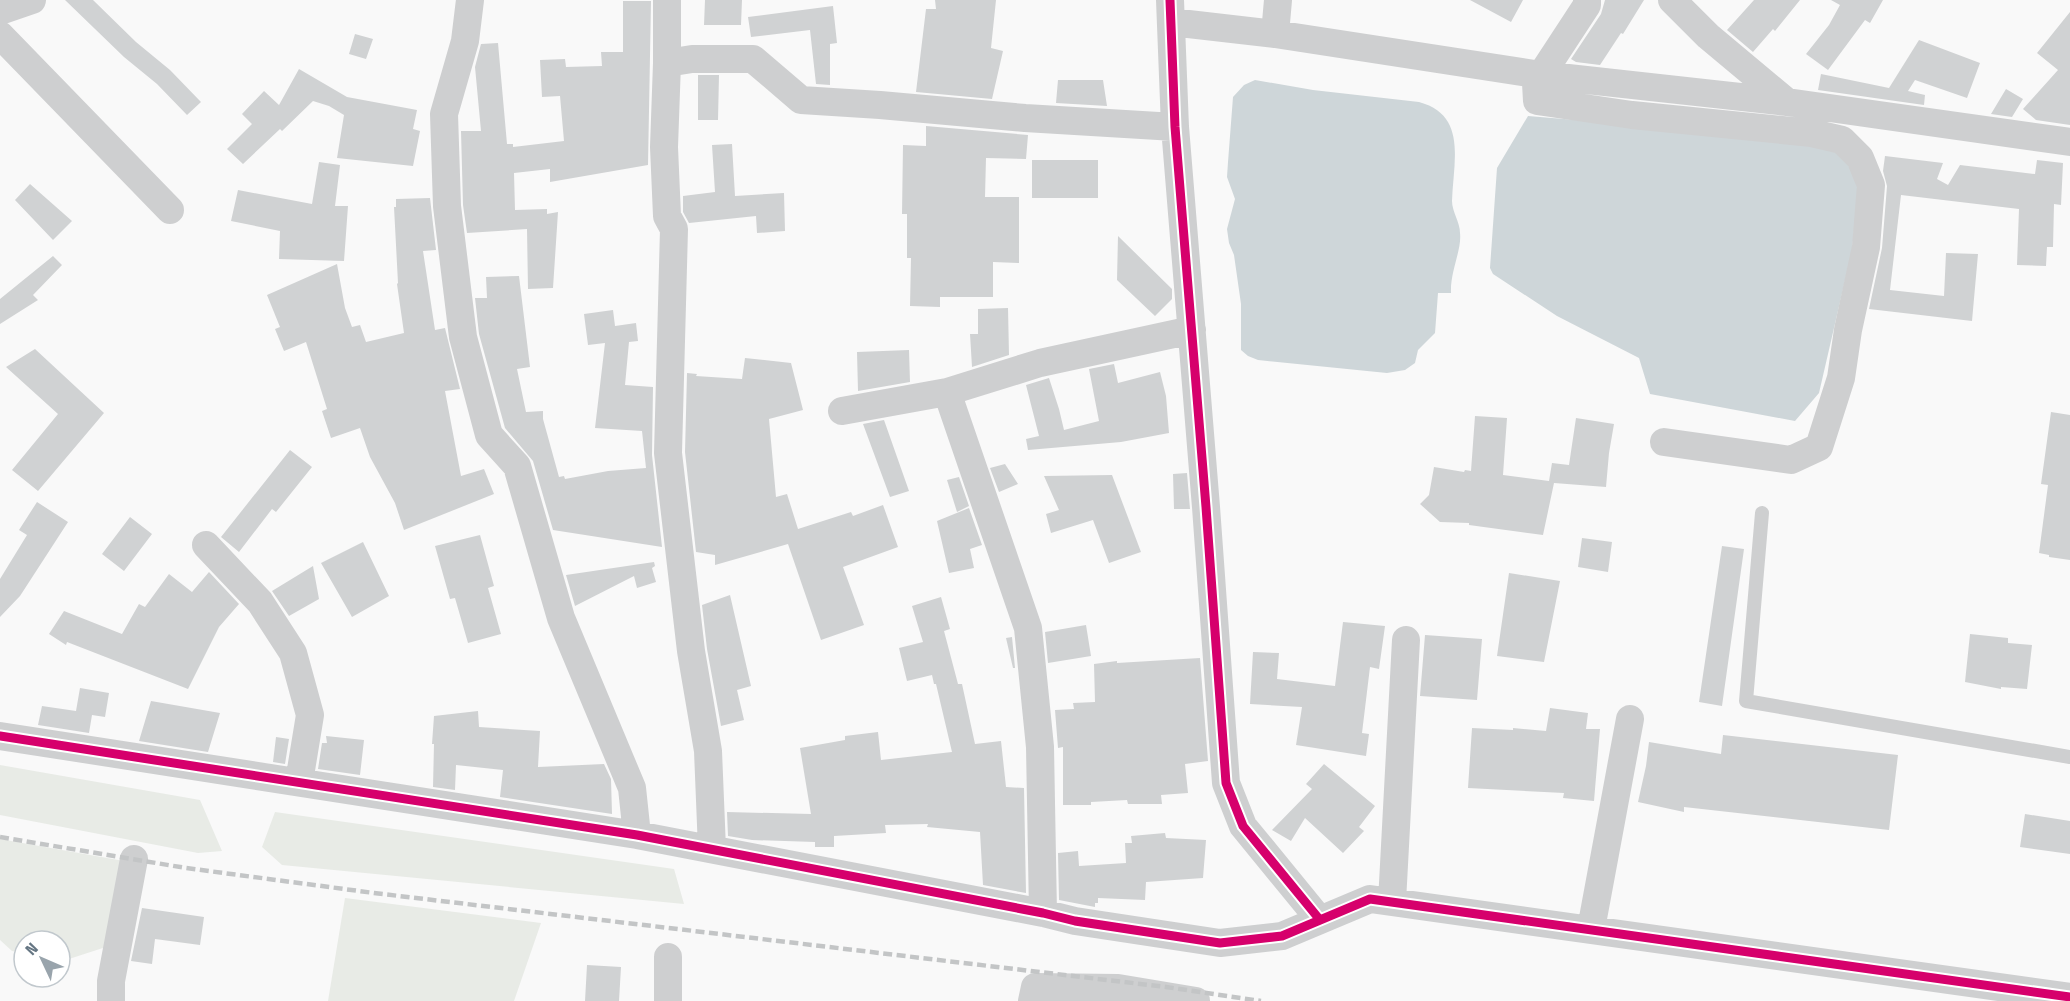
<svg xmlns="http://www.w3.org/2000/svg" width="2070" height="1001" font-family="'Fira Sans Condensed',sans-serif">
  <style>
    .green { fill: #e8ebe6 }
    .water { fill: #ced6d9 }
    .building { fill: #d0d2d3 }
    .lines { fill: none; stroke-linecap: round; stroke-linejoin: round }
    .lane { stroke: #cecfd0; stroke-width: 14 }
    .street { stroke: #cecfd0; stroke-width: 28 }
    .rail { stroke: #c3c5c6; stroke-width: 4.5; stroke-dasharray: 9 4.5; stroke-linecap: butt }
    .cycleway-casing { stroke: #fff; stroke-width: 13 }
    .cycleway { stroke: #d6006c; stroke-width: 9 }
  </style>
  <rect width="100%" height="100%" fill="#f9f9f9"/>
  <path class="green" d="M0,765L200,800L222,851L198,853L0,815Z
    M275,812L674,869L684,904L282,865L262,847Z
    M0,839L124,861L109,946L69,959L60,958V941H24V953L12,951L0,940Z
    M345,898L541,923L514,1001H328Z"/>
  <path class="water" d="M1255,80L1313,90L1419,102C1468,115 1453,163 1452,201C1452,212 1460,222 1460,233C1462,250 1450,271 1451,293H1438L1435,333L1418,350L1415,363L1405,370L1387,373L1258,360L1248,356L1241,350V304L1234,255L1229,243L1227,229L1235,199L1227,177L1228,162L1233,97L1244,85Z
    M1528,116L1672,128L1841,149L1859,182L1852,250L1819,393L1795,421L1650,394L1639,358L1557,316L1493,274L1490,268L1497,168Z"/>
  <path class="building" d="M65,0H93L136,42L170,70L201,102L187,115L157,84L124,57Z
    M705,0H742L741,25H704Z
    M935,0H996L991,48L1003,51L992,99L916,92L926,9H936Z
    M1470,0H1523L1511,22Z
    M1605,0H1644L1623,34L1621,33L1600,65L1576,62L1571,59L1601,14Z
    M1754,0H1800L1775,31L1773,29L1753,52L1727,30Z
    M1831,0H1883L1870,23L1865,20L1828,70L1806,54L1829,25L1840,5Z
    M623,1H651L648,165L550,182V169L514,173L515,210L547,209V214L558,212L553,288L528,289L527,229L467,233L463,205L461,131H481L475,67L481,44L498,43L507,144H513V147L564,141L560,96L542,97L540,60L565,59L566,67L602,66L601,52H623Z
    M833,6L837,43L830,44V85L816,84L810,30L751,37L748,17Z
    M2070,12V125L2036,120L2023,109L2058,70L2037,53Z
    M355,34L373,39L366,59L349,54Z
    M1919,40L1980,63L1967,98L1915,80L1908,91L1925,95L1924,105L1818,90L1821,74L1889,88Z
    M299,69L347,97L417,110L413,129L420,131L413,166L337,158L344,115L329,106L313,101L282,131L280,129L243,164L227,149L252,124L242,114L264,91L279,105Z
    M698,75H719L718,120H698Z
    M1058,80H1103L1107,106L1056,103Z
    M2006,89L2023,99L2012,117L1991,114Z
    M926,126L1028,135L1026,159L986,158L985,197H1019V263L993,262V297H940V307L910,306L911,258H907V214H902L903,145L926,146Z
    M732,144L735,196L784,193L785,231L757,233L756,216L689,223L683,212V196L715,192L712,145Z
    M1885,156L1943,163L1937,179L1948,185L1960,165L2035,174L2037,160L2063,163L2061,205L2054,204L2053,247H2047L2046,266L2017,265L2019,209L1901,195L1890,290L1944,296L1946,253L1978,254L1972,321L1869,309L1882,248L1887,186L1883,171Z
    M1032,160H1098V198H1032Z
    M319,162L340,165L335,206H348L344,261L279,259L280,231L231,221L238,190L312,204Z
    M30,184L72,221L53,240L15,200Z
    M430,198L436,250L423,251L435,330L445,328L460,389L445,391L461,476L484,469L494,494L404,530L395,503L370,457L360,428L331,438L322,411L327,409L306,342L284,351L275,329L280,327L267,295L337,264L345,308L352,327L360,325L366,342L404,333L397,284L398,283L394,207H396V199Z
    M1118,236L1172,289V299L1155,316L1117,280Z
    M53,256L62,265L33,295L38,300L0,324V299Z
    M519,276L530,367L517,369L526,412L543,411V419L559,477L564,476L565,479L608,471L646,468L642,431L595,428L605,343L588,345L584,314L613,310L615,326L636,323L638,341L629,342L625,385L653,387L652,455L662,547L553,530L533,461L505,428L479,334L475,298H487L486,277Z
    M1008,308L1009,355L972,367L970,334H978V309Z
    M35,349L104,413L38,491L12,470L58,414L6,367Z
    M909,350L910,382L858,391L857,352Z
    M745,358L791,363L803,410L769,419L776,497L787,494L798,529L851,512L853,516L883,505L898,547L843,567L864,625L821,640L788,544L715,565V555L696,552L685,452L687,373L697,374L696,376L742,379Z
    M1114,364L1118,383L1160,372L1166,396L1169,433L1121,442L1028,450L1026,439L1039,436L1026,385L1049,378L1059,409L1064,430L1099,421L1089,369Z
    M2051,412L2070,415V560L2049,557V555L2039,553L2048,485L2041,484Z
    M1475,416L1507,418L1503,475L1549,481L1552,463L1569,465L1576,418L1614,424L1609,453L1606,487L1554,483L1543,535L1469,525V523L1440,522L1420,504L1429,495L1434,467L1464,472L1465,470L1471,471Z
    M884,420L909,491L890,497L863,424Z
    M290,450L312,467L276,512L272,509L239,552L221,537Z
    M1005,464L1018,484L999,492L990,468Z
    M1187,473L1190,509H1174L1173,474Z
    M1112,475L1141,552L1109,563L1093,520L1051,533L1046,514L1059,510L1044,476Z
    M959,477L969,506L957,512L947,480Z
    M37,502L68,522L20,596L0,617V579L27,535L19,530Z
    M969,508L982,545L970,549L974,568L949,573L937,521Z
    M130,517L152,534L124,571L102,554Z
    M480,535L494,586L488,588L501,634L468,643L455,598L450,599L435,546Z
    M1582,538L1612,542L1608,572L1578,567Z
    M363,542L389,596L352,617L321,563Z
    M1722,546L1744,549L1722,706L1699,702Z
    M654,562L655,566L652,568L656,582L637,588L634,576L575,606L566,575Z
    M313,566L319,599L289,616L272,591Z
    M209,572L239,604L219,627L188,689L67,642L66,645L49,634L64,611L122,634L139,604L145,607L169,574L192,592Z
    M1509,573L1560,581L1544,662L1497,656Z
    M730,595L751,686L737,690L744,720L721,726L707,649L702,605Z
    M941,597L950,629L944,631L958,684H962L975,744L1001,741L1006,787L1024,788L1026,893L983,885L980,832L927,827L928,824L885,825L886,833L834,836V847H815V842L752,840L728,836L727,812L811,814L800,748L845,740V736L878,732L881,760L952,752L936,684H934L932,675L907,681L899,648L923,642L912,606Z
    M1343,622L1385,626L1379,669L1370,667L1362,733L1369,734L1366,756L1296,745L1302,707L1250,704L1253,652L1279,653L1277,679L1335,686Z
    M1086,625L1091,656L1048,663L1045,632Z
    M1970,634L2008,638V643L2032,645L2027,689L2001,687V689L1965,682Z
    M1425,635L1482,639L1477,700L1420,696Z
    M1012,637L1015,668H1013L1006,638Z
    M1200,658L1208,761L1185,764L1188,793L1161,795L1162,804H1128L1127,800L1091,802V805H1063V747L1058,748L1055,710L1074,709L1073,703L1095,702L1094,664L1117,661V663Z
    M80,688L109,693L105,717L92,715L89,733L38,725L42,706L76,711Z
    M151,701L220,713L208,752L139,741Z
    M1550,708L1588,713L1586,729H1600L1594,801L1563,798L1564,793L1468,788L1472,728L1513,730V728L1546,731Z
    M478,711L479,727L540,731L538,767L604,764L611,779L612,814L500,797L503,770L456,765L455,790L433,787L434,744H432L434,716Z
    M1723,735L1898,755L1889,830L1684,807V812L1638,802L1646,766L1649,742L1721,754Z
    M326,736L364,740L360,775L318,769L322,743H327Z
    M276,737L289,739L285,764L273,762Z
    M1324,764L1375,806L1359,827L1364,831L1343,853L1305,818L1291,841L1272,830L1312,789L1306,784Z
    M2025,814L2070,821V854L2020,847Z
    M1165,833L1166,838L1206,840L1203,878L1146,882L1145,900L1098,898V903H1095V907L1059,900L1058,853L1078,851L1079,866L1126,863L1125,843H1132L1131,836Z
    M142,908L204,917L200,945L155,939L152,964L131,961Z
    M587,965L621,967L619,1001H585Z"/>
  <g class="lines">
    <path class="lane" d="M1762,513L1746,701L2070,757"/>
    <path class="street" d="M470,0L465,41L444,114L447,206L463,337L489,435L517,466L561,618L632,788L637,835
      M667,0V63L664,147L667,216L674,229L668,453L691,651L708,751L712,849
      M1170,0L1175,127L1206,507L1226,783L1243,826L1320,920
      M1587,0V5L1536,83L1537,101L1632,115L1812,133L1842,140L1860,158L1871,185L1866,247L1848,330L1841,378L1819,447L1791,460L1664,442
      M1672,0L1708,36L1787,102
      M0,11L32,0
      M1171,22L1275,34L1541,75L1787,102L2070,142
      M1275,34L1278,0
      M0,35L170,210
      M667,63L692,59H753L801,100L880,105L1025,118L1175,127
      M947,392L1028,628L1040,747L1043,913
      M842,411L947,392L1040,363L1192,330
      M206,545L260,602L293,653L310,715L299,782
      M0,736L637,835L1043,913L1075,921L1220,943L1282,936L1370,899L2070,997
      M1392,902L1406,640
      M1591,929L1630,719
      M111,1001V981L134,859
      M668,1001V957
      M1032,1001L1035,987L1118,988L1196,1001"/>
    <path class="rail" d="M0,837L186,868L374,893L1166,987L1261,1001"/>
    <g class="cycleway-casing">
      <path id="cycleway" d="M1170,0L1175,127L1206,507L1226,783L1243,826L1320,920
        M0,736L637,835L1043,913L1075,921L1220,943L1282,936L1370,899L2070,997"/>
    </g>
    <use href="#cycleway" class="cycleway"/>
  </g>
  <g transform="translate(42 959) rotate(314)"><circle r="28" fill="#ffffff" stroke="#c1c8cd" stroke-width="1.5"/>
  <path d="M0-4.5L10 22L0 15L-10 22Z" fill="#99a4ac"/>
  <text y="-9" font-size="16" font-weight="bold" text-anchor="middle" fill="#657683">N</text>
  </g>
</svg>
